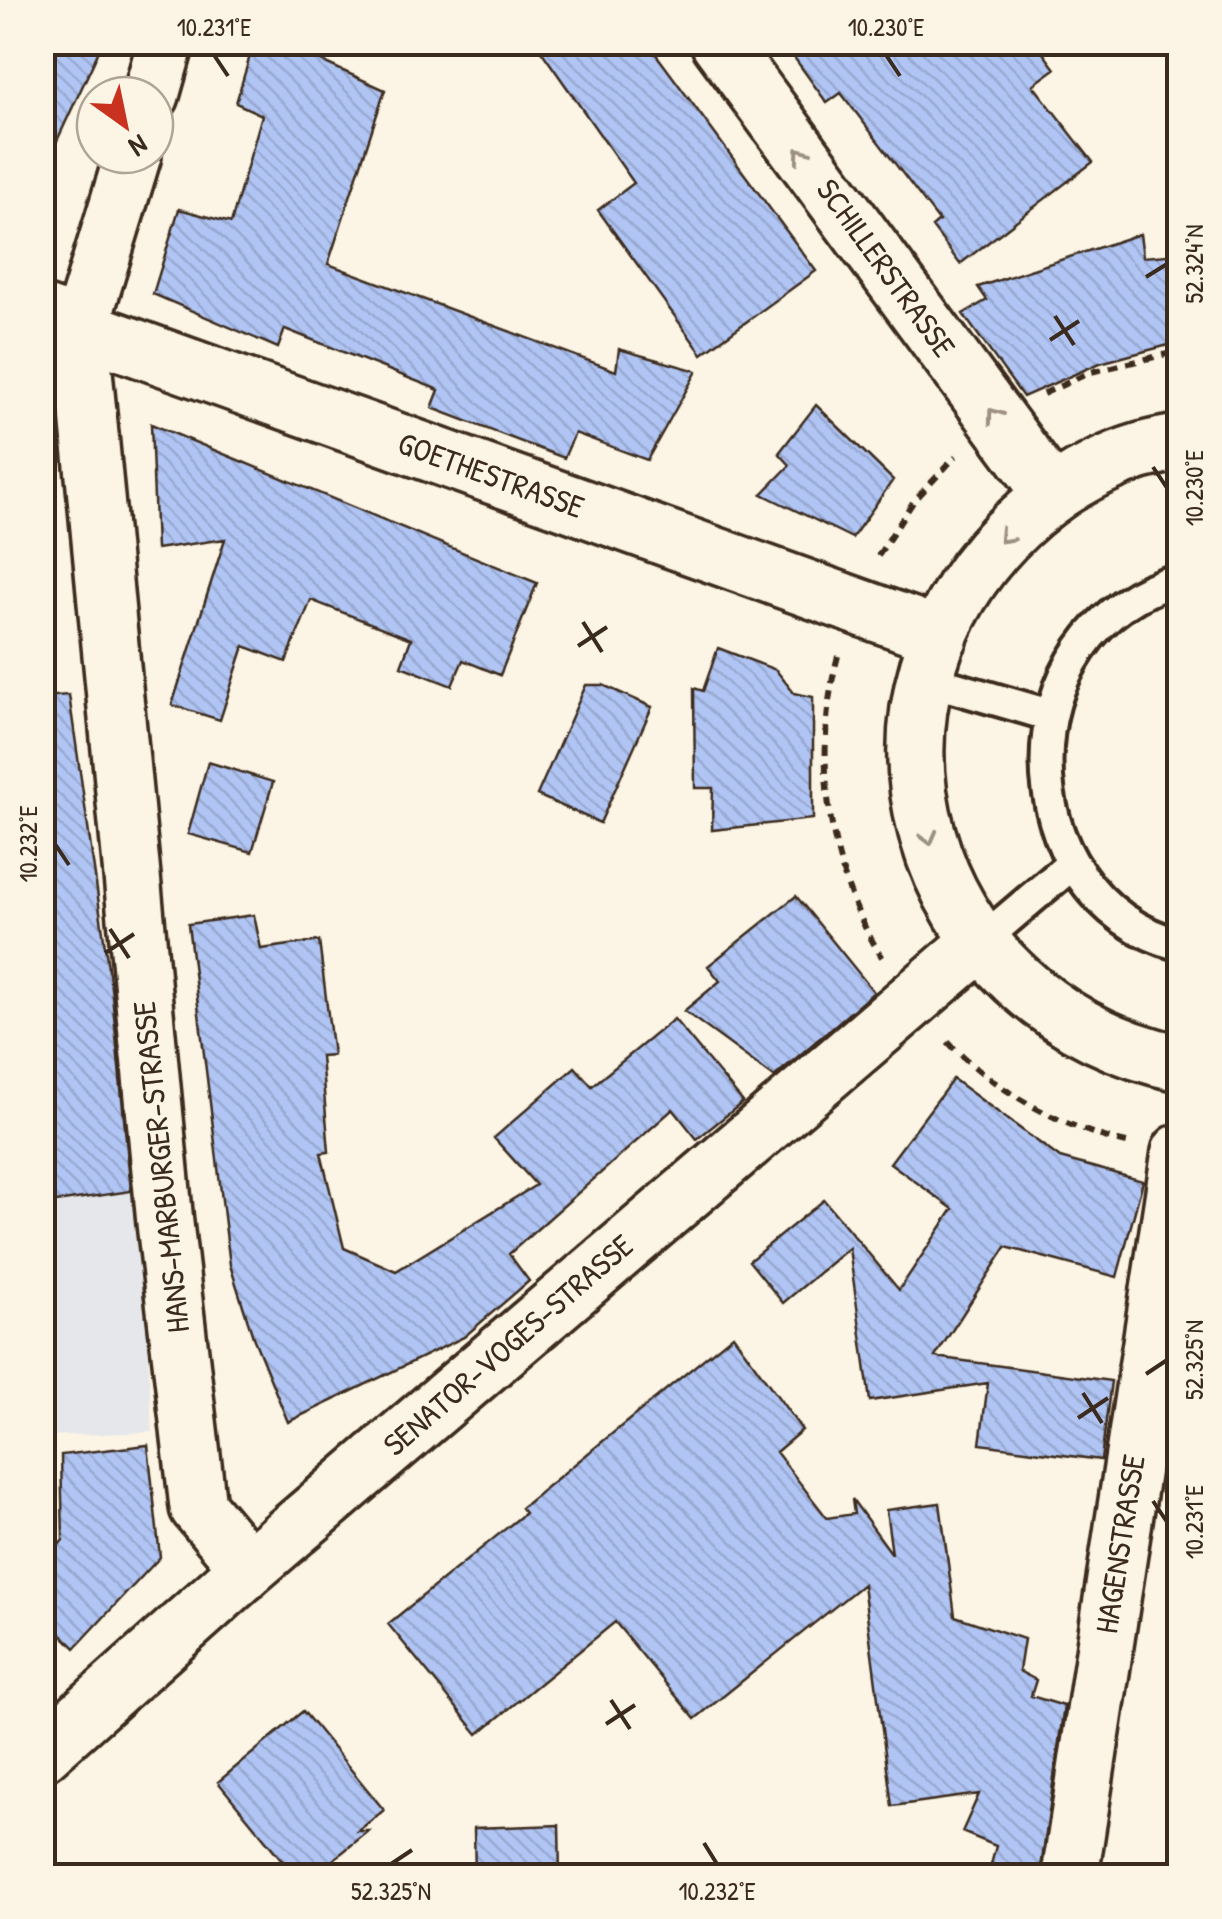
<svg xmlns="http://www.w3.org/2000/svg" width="1222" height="1919" font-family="'Patrick Hand',sans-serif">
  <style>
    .built { fill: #e5e7ea }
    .building { fill: url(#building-back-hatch); stroke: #3b2a1e; stroke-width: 2.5 }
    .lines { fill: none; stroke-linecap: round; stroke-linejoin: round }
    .service-casing { stroke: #3b2a1e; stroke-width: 38 }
    .minor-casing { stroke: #3b2a1e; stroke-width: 62 }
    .path { stroke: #3b2a1e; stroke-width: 6; stroke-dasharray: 10 8; stroke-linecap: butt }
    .service { stroke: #fcf5e5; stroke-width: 30 }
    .minor { stroke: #fcf5e5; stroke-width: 55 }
    .oneway { stroke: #9c9082 }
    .ticks { fill: none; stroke: #3b2a1e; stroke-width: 4 }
    .labels { text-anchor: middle; stroke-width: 8; stroke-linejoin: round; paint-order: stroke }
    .street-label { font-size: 32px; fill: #3b2a1e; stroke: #fcf5e5 }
    .neatline { fill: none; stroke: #3b2a1e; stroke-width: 4 }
    .ticks-label { font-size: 25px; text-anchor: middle; fill: #3b2a1e }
  </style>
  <defs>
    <pattern id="building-back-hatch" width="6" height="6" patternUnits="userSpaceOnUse" patternTransform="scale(2.5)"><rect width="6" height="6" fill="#b0c5f4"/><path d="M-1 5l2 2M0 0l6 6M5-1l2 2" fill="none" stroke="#98a9d1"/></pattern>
  </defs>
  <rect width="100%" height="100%" fill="#fcf5e5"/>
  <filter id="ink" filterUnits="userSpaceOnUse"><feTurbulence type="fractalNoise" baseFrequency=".01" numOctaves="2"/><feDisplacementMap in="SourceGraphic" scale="20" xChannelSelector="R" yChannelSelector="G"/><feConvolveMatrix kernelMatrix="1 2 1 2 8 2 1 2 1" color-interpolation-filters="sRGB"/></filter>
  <g filter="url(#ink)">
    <path class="built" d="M140,1190L152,1432L50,1436L43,1466V1204Z"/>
    <path class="building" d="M42,42H103L42,173Z
      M254,42H327L321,61L385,90L328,264L616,371L619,349L697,371L647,460L575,433L564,458L432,408L439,390L285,329L278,348L153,294L179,209L231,223L262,115L236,103Z
      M535,42H647L816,271L702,354L598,210L634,183Z
      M783,42H1035L1055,69L1033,85L1093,162L960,264L932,227L939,221L841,93L827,103Z
      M1140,234L1143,257L1180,254V342L1100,363L1023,397L963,314L987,300L978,287Z
      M816,405L893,480L852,538L762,494L790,465L779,453Z
      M151,424L537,583L500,675L463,660L452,686L401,666L411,639L311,600L286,662L244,646L220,720L172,705L225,539L156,549Z
      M718,648L776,670L794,693L813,697V819L712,830L713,788H695L694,688L703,691Z
      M586,685H603L652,707L600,823L537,795Z
      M69,695L112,995L131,1191L42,1204V697Z
      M208,762L273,782L252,852L188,834Z
      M796,896L874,992L774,1077L684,1011L720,981L708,966Z
      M254,915L261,949L319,941L333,1055L321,1056L329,1152L321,1153L344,1248L396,1271L536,1185L494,1138L575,1067L592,1086L674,1019L743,1102L697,1139L673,1109L509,1254L529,1281L464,1337L288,1422L253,1337L230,1265L188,924Z
      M953,1079L1060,1158L1143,1181L1117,1277L1006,1247L935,1357L1111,1381L1101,1460L980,1444L988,1383L870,1401L849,1248L783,1303L749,1261L824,1200L899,1290L953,1209L890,1163Z
      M733,1335L802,1430L776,1452L827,1518L854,1514L852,1499L892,1554L886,1510L940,1503L955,1616L1024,1639L1019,1671L1036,1680L1031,1696L1064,1706L1040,1876H988L996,1846L962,1832L979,1794L892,1806L863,1584L695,1719L615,1622L478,1734L388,1624L525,1513L521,1508Z
      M148,1445L160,1557L75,1648L42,1615V1565L63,1540L61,1455Z
      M303,1711L384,1810L358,1831H369L313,1876H295L218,1782Z
      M559,1825L560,1876H475L474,1828Z"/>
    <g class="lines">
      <g class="service-casing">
        <path id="service" d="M1180,579C1002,626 1002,897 1180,945
          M925,679L1049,715
          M979,943L1072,864"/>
      </g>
      <g class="minor-casing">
        <path id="minor" d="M719,42L1052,494
          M151,95L166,42
          M133,155L80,329L165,1223L198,1507L249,1568
          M42,314L940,636
          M1180,443C1126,449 1070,478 1030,513C821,693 916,1008 1180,1063
          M42,1753L249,1568L979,943
          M1070,1876L1180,1152"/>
      </g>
      <path class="path" d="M1043,394L1091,372L1180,351
        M878,556L913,502L956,456
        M838,656C812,753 827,872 882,957
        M948,1042C992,1089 1064,1129 1127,1143"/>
      <use href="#service" class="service"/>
      <use href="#minor" class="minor"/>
    </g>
    <defs><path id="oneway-chevron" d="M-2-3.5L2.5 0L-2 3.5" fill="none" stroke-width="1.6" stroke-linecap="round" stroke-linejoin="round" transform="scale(2.5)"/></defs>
    <g class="oneway">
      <use href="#oneway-chevron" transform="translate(801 154) rotate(-126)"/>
      <use href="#oneway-chevron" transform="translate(994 415) rotate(-126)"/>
      <use href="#oneway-chevron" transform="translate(1005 537) rotate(133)"/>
      <use href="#oneway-chevron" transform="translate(929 838) rotate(75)"/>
    </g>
  </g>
  <path class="ticks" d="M214,55L228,76M886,55L900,76M1146,277L1167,264M1055,316L1074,345M1050,340L1079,321M1153,467L1167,488M583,622L602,652M578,646L607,627M55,844L69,865M110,929L129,958M105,953L134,934M1146,1374L1167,1360M1083,1393L1102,1423M1078,1418L1108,1398M1153,1501L1167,1522M611,1700L630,1729M606,1724L635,1705M704,1843L717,1864M391,1864L412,1850"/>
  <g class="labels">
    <g class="street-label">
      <text transform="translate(886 268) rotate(54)" y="11">SCHILLERSTRASSE</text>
      <text transform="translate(491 475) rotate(20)" y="11">GOETHESTRASSE</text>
      <text transform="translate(161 1167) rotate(-96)" y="11">HANS-MARBURGER-STRASSE</text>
      <text transform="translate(508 1345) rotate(-41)" y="11">SENATOR-VOGES-STRASSE</text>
      <text transform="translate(1120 1544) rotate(-81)" y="11">HAGENSTRASSE</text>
    </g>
  </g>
  <rect width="1222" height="1919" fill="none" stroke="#fcf5e5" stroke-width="110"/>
  <g transform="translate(125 125) rotate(147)"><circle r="48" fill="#fcf5e5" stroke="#afa495" stroke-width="2.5"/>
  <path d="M0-8L18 38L0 25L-18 38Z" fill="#c8321e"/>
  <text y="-15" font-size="28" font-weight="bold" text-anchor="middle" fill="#3b2a1e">N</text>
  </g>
  <rect x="55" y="55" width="1112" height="1809" class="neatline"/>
  <g class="ticks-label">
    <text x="214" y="36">10.231°E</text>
    <text x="886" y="36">10.230°E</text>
    <text transform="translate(1194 264) rotate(-90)" y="9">52.324°N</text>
    <text transform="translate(1194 488) rotate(-90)" y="9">10.230°E</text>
    <text transform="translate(28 844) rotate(-90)" y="9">10.232°E</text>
    <text transform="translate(1194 1360) rotate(-90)" y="9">52.325°N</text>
    <text transform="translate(1194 1522) rotate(-90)" y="9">10.231°E</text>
    <text x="391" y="1900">52.325°N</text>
    <text x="717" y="1900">10.232°E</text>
  </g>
</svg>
